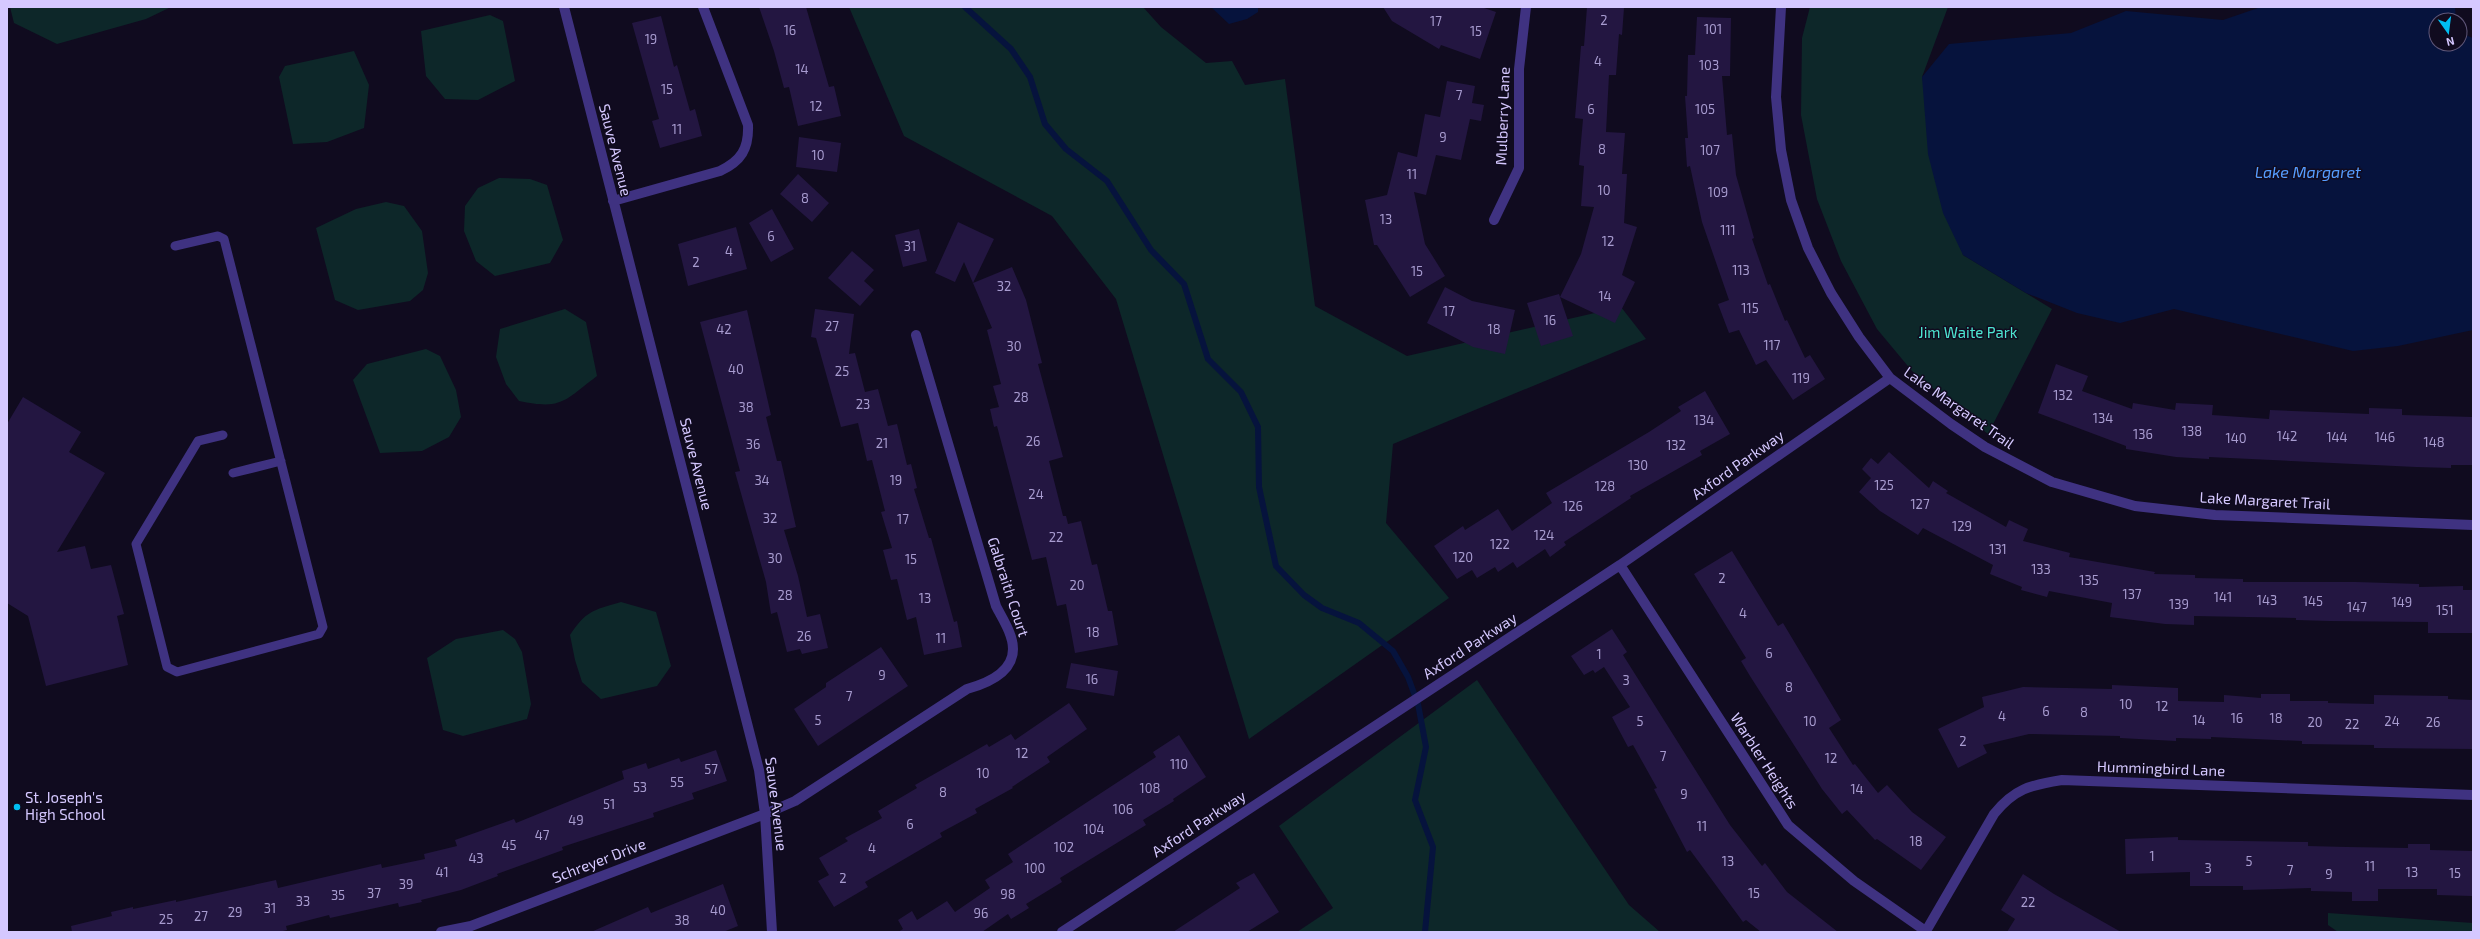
<svg xmlns="http://www.w3.org/2000/svg" width="2480" height="939" font-family="'Exo 2',sans-serif">
  <style>
    .green { fill: #0d2729 }
    .water { fill: #06133d }
    .lines { fill: none; stroke-linecap: round; stroke-linejoin: round }
    .stream { stroke: #06133d; stroke-width: 6 }
    .building { fill: #231641 }
    .service { stroke: #3f3281; stroke-width: 9 }
    .minor { stroke: #3f3281; stroke-width: 10 }
    .poi-dot { fill: #00bef3; stroke: #100b1f; stroke-width: 1.5 }
    .labels { text-anchor: middle; stroke-width: 3; stroke-linejoin: round; paint-order: stroke }
    .number-label { font-size: 13px; fill: #a89cd0 }
    .street-label { font-size: 15px; fill: #d5c8ff; stroke: #100b1f }
    .park-label { font-size: 15px; fill: #4de6d2; stroke: #100b1f }
    .poi-label { font-size: 15px; fill: #d5c8ff; stroke: #100b1f; text-anchor: start }
    .water-label { font-size: 16px; font-style: italic; fill: #569dff; stroke: #100b1f }
  </style>
  <rect width="100%" height="100%" fill="#100b1f"/>
  <path class="green" d="M10,7H171L146,19L57,44L14,23Z
    M849,7H1143L1161,27L1206,63L1232,61L1245,85L1285,79L1315,306L1407,356L1621,307L1646,339L1393,444L1386,523L1449,598L1249,739L1116,299L1052,216L904,136Z
    M1810,7H1948L1922,77L1963,255L2052,309L1988,434L1912,371L1877,329L1841,261L1817,199L1801,115L1802,38Z
    M490,15L503,21L515,81L478,100L445,99L426,76L421,31Z
    M354,51L369,85L364,128L327,142L293,144L279,77L285,66Z
    M499,178L530,179L547,185L563,240L550,263L495,276L476,261L464,231L465,206L478,188Z
    M386,202L404,206L422,231L428,273L423,290L410,301L358,310L335,300L316,228L356,209Z
    M565,309L586,322L597,376C564,401 562,410 519,401L506,384L496,357L500,329Z
    M426,349L440,356L456,390L461,417L449,437L422,451L380,453L353,380L367,364Z
    M621,602L656,612L671,666L657,686L601,699L582,682L575,660L570,635C586,611 593,610 621,602Z
    M503,630L515,639L522,652L531,704L527,719L463,736L443,730L427,658L456,639Z
    M1477,680L1629,905L1660,932H1297L1333,908L1279,826Z
    M2328,913L2473,923V932H2338L2328,925Z"/>
  <path class="water" d="M1211,7H1258V12L1247,19L1229,24Z
    M2261,7H2455L2456,20H2436V44H2460V33L2473,38V330L2398,346L2353,351L2174,309L2120,323L2077,313L2026,293L1963,255L1943,213L1928,154L1922,77L1949,44L2071,33L2126,11L2223,20Z"/>
  <g class="lines">
    <path class="stream" d="M965,7L1011,49L1030,77L1045,124L1066,149L1107,181L1151,250L1184,284L1208,359L1241,392L1258,427L1259,487L1276,566L1304,595L1322,608L1359,623L1393,651L1408,677L1418,704L1426,747L1415,800L1433,847L1425,932"/>
  </g>
  <path class="building" d="M759,7H806L829,87L834,86L841,116L798,126L789,87L784,88L774,51Z
    M1383,7H1481L1496,12L1480,59L1441,45L1439,49L1392,21Z
    M1587,7L1624,8L1622,35L1619,34L1616,75H1609L1606,132L1625,133L1622,174H1627L1624,223L1637,227L1622,275L1635,282L1615,323L1560,297L1573,336L1541,346L1527,303L1559,294L1560,297L1581,254L1594,207L1581,206L1584,166L1579,165L1583,119L1575,118L1581,46H1584Z
    M661,16L674,67L677,65L690,111L695,109L702,136L660,148L652,121L659,119L632,23Z
    M1697,17L1731,18L1730,76H1722L1727,135L1732,134L1736,175L1754,238L1752,239L1768,285L1770,284L1785,321L1787,320L1805,358L1810,355L1825,379L1793,400L1766,360L1756,365L1739,330L1729,333L1718,304L1729,300L1702,222L1690,166L1687,167L1685,138H1688L1685,96H1687L1688,55H1695Z
    M1447,81L1475,86L1472,103L1484,105L1481,121L1470,119L1461,160L1436,155L1426,195L1414,192L1425,244L1445,276L1410,297L1377,245H1374L1365,200L1387,195L1398,152L1417,157L1425,114L1440,117Z
    M799,137L841,143L837,172L796,167Z
    M798,174L829,203L812,222L780,194Z
    M772,209L794,249L771,262L749,223Z
    M958,222L994,239L973,283L964,262L955,282L935,273Z
    M736,227L747,269L688,286L678,244Z
    M919,229L927,261L903,267L895,235Z
    M852,251L874,270L864,281L874,290L860,306L828,278Z
    M1012,267L1026,300L1042,363L1038,364L1063,457L1049,461L1063,516H1066L1068,524L1081,521L1092,565L1097,564L1108,611H1112L1118,645L1075,653L1066,604L1057,606L1046,557L1032,560L997,426L994,427L990,409L999,407L993,386L1001,384L987,330L992,328L973,283Z
    M1445,287L1472,301L1515,310L1505,354L1473,347L1427,323Z
    M815,309L854,314L849,354L855,353L865,392L878,389L888,426L897,424L907,465L911,464L917,488L914,489L929,538H931L954,622L957,621L962,647L924,655L916,617L907,620L897,579L891,580L883,550L892,548L881,512L885,511L872,460L867,461L858,423L841,427L816,338L811,337Z
    M747,310L771,415L766,417L777,461H781L796,527L784,530L798,576L807,617L820,614L828,648L802,654L800,649L787,652L777,612L771,614L766,582L735,472L740,471L700,322Z
    M2056,364L2088,376L2082,391L2132,409L2133,403L2175,410L2176,403L2213,405L2212,415L2269,419L2270,410L2369,414V408L2402,409V415L2473,417V465H2451V468L2416,467L2209,457V459L2176,457L2126,449V446L2038,413Z
    M1705,391L1730,434L1700,451L1702,455L1630,496L1631,498L1564,542L1566,545L1550,557L1545,549L1517,568L1513,562L1498,572L1495,567L1477,578L1472,570L1457,579L1434,546L1463,526L1465,530L1498,509L1512,531L1552,503L1546,493L1649,432L1681,411L1678,407Z
    M23,397L81,432L69,452L105,473L57,552L85,546L91,569L111,565L124,614L117,616L128,665L46,686L28,616L7,603V424Z
    M1889,452L1929,488L1933,481L1948,491L1946,493L2006,527L2009,520L2028,529L2023,541L2070,553L2069,557L2155,572L2154,574L2195,575V578L2243,579V582H2356L2419,584V587L2463,586V590H2473V633H2428V622L2329,621L2296,620V618L2194,616V625L2165,624L2110,617L2112,603L2049,591L2047,597L2021,590L2022,587L1990,574L1993,565L1923,528L1918,535L1880,511L1859,492L1871,478L1862,469L1871,458L1878,464Z
    M1732,551L1778,626L1783,623L1841,720L1829,728L1853,765L1855,764L1878,793L1887,785L1912,812L1946,837L1921,870L1877,839L1875,840L1847,810L1842,814L1822,789L1750,676L1741,661L1746,658L1694,574Z
    M1612,629L1627,652L1623,655L1730,825L1762,866L1765,863L1787,892L1838,932H1761L1746,920L1743,922L1690,850L1687,852L1654,789L1657,788L1633,745L1628,747L1612,717L1630,707L1604,667L1595,673L1593,670L1584,675L1571,656Z
    M881,647L908,686L818,746L794,709L826,687V683Z
    M1071,663L1118,671L1114,696L1066,688Z
    M2112,685L2178,688V701L2224,702V695L2261,698V694H2290V701H2328V703L2374,704V695L2448,696V699L2473,700V749L2374,748V745L2302,744V741L2211,737V739L2176,738V741L2120,738V736L2029,734L1983,745L1987,753L1958,768L1938,729L1984,707L1982,697L2023,687L2112,689Z
    M1069,703L1087,729L1047,757L1050,762L1012,787L1013,788L975,809L977,813L940,833L942,837L865,882L868,887L834,907L818,881L829,875L819,858L848,841L845,838L882,818L878,811L917,788L915,785L987,744L989,747L1011,734L1015,740Z
    M1179,735L1206,777L1173,799L1174,801L1143,820L1146,825L1060,878L1062,882L1026,904L1029,908L1011,919L1008,914L982,932H898L903,929L898,920L912,911L917,920L947,901L955,912L990,888L985,880L1013,862L1008,854L1156,757L1153,752Z
    M716,750L727,781L692,793L694,799L653,813L654,817L562,847L563,850L497,874L498,876L461,890L421,900L422,902L399,907L398,903L330,918L329,915L286,926L287,930L279,932H72L71,926L112,916L111,912L133,907V909L176,900V902L276,880L278,888L381,864L382,868L425,859L424,854L457,846L455,840L514,819L516,823L624,779L622,771L646,763L648,769L679,758L681,762Z
    M2178,837V840L2308,842V846L2347,847L2408,848V844H2430V850L2473,851L2472,896L2437,895V889H2378V901H2352V892L2311,891V888L2243,890V886H2190V872L2126,874L2125,839Z
    M1254,873L1279,912L1247,932H1173L1240,888L1236,883Z
    M2023,874L2054,894L2121,932H2007L2015,919L2001,910Z
    M723,884L738,926L723,932H591L648,907L651,913Z"/>
  <g class="lines">
    <path class="service" d="M175,246L218,236L224,239L323,627L319,634L177,672L167,667L136,544L198,441L223,435
      M233,473L281,461"/>
    <path class="minor" d="M564,7L759,770L765,814L772,932
      M1781,7L1776,97L1781,150L1791,200L1808,248L1831,293L1859,337L1890,378L1951,424L1985,447L2052,482L2135,506L2215,515L2473,525
      M613,201L720,171C741,161 749,149 748,125L703,7
      M1494,220L1519,168V69L1526,7
      M1620,565L1788,825L1854,881L1927,932
      M1926,931L1994,814C2014,789 2030,785 2062,780L2473,795
      M441,932L471,926L765,814L795,801L967,689C985,684 1013,673 1013,649C1013,634 1002,618 996,606L916,335
      M1062,932L1620,565L1890,378"/>
  </g>
  <circle class="poi-dot" cx="17" cy="807" r="4"/>
  <g class="labels">
    <g class="number-label">
      <text x="1604" y="25">2</text>
      <text x="1436" y="26">17</text>
      <text x="1713" y="34">101</text>
      <text x="790" y="35">16</text>
      <text x="1476" y="36">15</text>
      <text x="651" y="44">19</text>
      <text x="1598" y="66">4</text>
      <text x="1709" y="70">103</text>
      <text x="802" y="74">14</text>
      <text x="667" y="94">15</text>
      <text x="1459" y="100">7</text>
      <text x="816" y="111">12</text>
      <text x="1591" y="114">6</text>
      <text x="1705" y="114">105</text>
      <text x="677" y="134">11</text>
      <text x="1443" y="142">9</text>
      <text x="1602" y="154">8</text>
      <text x="1710" y="155">107</text>
      <text x="818" y="160">10</text>
      <text x="1412" y="179">11</text>
      <text x="1604" y="195">10</text>
      <text x="1718" y="197">109</text>
      <text x="805" y="203">8</text>
      <text x="1386" y="224">13</text>
      <text x="1728" y="235">111</text>
      <text x="771" y="241">6</text>
      <text x="1608" y="246">12</text>
      <text x="910" y="251">31</text>
      <text x="729" y="256">4</text>
      <text x="696" y="267">2</text>
      <text x="1741" y="275">113</text>
      <text x="1417" y="276">15</text>
      <text x="1004" y="291">32</text>
      <text x="1605" y="301">14</text>
      <text x="1750" y="313">115</text>
      <text x="1449" y="316">17</text>
      <text x="1550" y="325">16</text>
      <text x="832" y="331">27</text>
      <text x="724" y="334">42</text>
      <text x="1494" y="334">18</text>
      <text x="1772" y="350">117</text>
      <text x="1014" y="351">30</text>
      <text x="736" y="374">40</text>
      <text x="842" y="376">25</text>
      <text x="1801" y="383">119</text>
      <text x="2063" y="400">132</text>
      <text x="1021" y="402">28</text>
      <text x="863" y="409">23</text>
      <text x="746" y="412">38</text>
      <text x="2103" y="423">134</text>
      <text x="1704" y="425">134</text>
      <text x="2192" y="436">138</text>
      <text x="2143" y="439">136</text>
      <text x="2287" y="441">142</text>
      <text x="2337" y="442">144</text>
      <text x="2385" y="442">146</text>
      <text x="2236" y="443">140</text>
      <text x="1033" y="446">26</text>
      <text x="2434" y="447">148</text>
      <text x="882" y="448">21</text>
      <text x="753" y="449">36</text>
      <text x="1676" y="450">132</text>
      <text x="1638" y="470">130</text>
      <text x="762" y="485">34</text>
      <text x="896" y="485">19</text>
      <text x="1884" y="490">125</text>
      <text x="1605" y="491">128</text>
      <text x="1036" y="499">24</text>
      <text x="1920" y="509">127</text>
      <text x="1573" y="511">126</text>
      <text x="770" y="523">32</text>
      <text x="903" y="524">17</text>
      <text x="1962" y="531">129</text>
      <text x="1544" y="540">124</text>
      <text x="1056" y="542">22</text>
      <text x="1500" y="549">122</text>
      <text x="1998" y="554">131</text>
      <text x="1463" y="562">120</text>
      <text x="775" y="563">30</text>
      <text x="911" y="564">15</text>
      <text x="2041" y="574">133</text>
      <text x="1722" y="583">2</text>
      <text x="2089" y="585">135</text>
      <text x="1077" y="590">20</text>
      <text x="2132" y="599">137</text>
      <text x="785" y="600">28</text>
      <text x="2223" y="602">141</text>
      <text x="925" y="603">13</text>
      <text x="2267" y="605">143</text>
      <text x="2313" y="606">145</text>
      <text x="2402" y="607">149</text>
      <text x="2179" y="609">139</text>
      <text x="2357" y="612">147</text>
      <text x="2445" y="615">151</text>
      <text x="1743" y="618">4</text>
      <text x="1093" y="637">18</text>
      <text x="804" y="641">26</text>
      <text x="941" y="643">11</text>
      <text x="1769" y="658">6</text>
      <text x="1599" y="659">1</text>
      <text x="882" y="680">9</text>
      <text x="1092" y="684">16</text>
      <text x="1626" y="685">3</text>
      <text x="1789" y="692">8</text>
      <text x="849" y="701">7</text>
      <text x="2126" y="709">10</text>
      <text x="2162" y="711">12</text>
      <text x="2046" y="716">6</text>
      <text x="2084" y="717">8</text>
      <text x="2002" y="721">4</text>
      <text x="2237" y="723">16</text>
      <text x="2276" y="723">18</text>
      <text x="818" y="725">5</text>
      <text x="2199" y="725">14</text>
      <text x="1640" y="726">5</text>
      <text x="1810" y="726">10</text>
      <text x="2392" y="726">24</text>
      <text x="2315" y="727">20</text>
      <text x="2433" y="727">26</text>
      <text x="2352" y="729">22</text>
      <text x="1963" y="746">2</text>
      <text x="1022" y="758">12</text>
      <text x="1663" y="761">7</text>
      <text x="1831" y="763">12</text>
      <text x="1179" y="769">110</text>
      <text x="711" y="774">57</text>
      <text x="983" y="778">10</text>
      <text x="677" y="787">55</text>
      <text x="640" y="792">53</text>
      <text x="1150" y="793">108</text>
      <text x="1857" y="794">14</text>
      <text x="943" y="797">8</text>
      <text x="1684" y="799">9</text>
      <text x="609" y="809">51</text>
      <text x="1123" y="814">106</text>
      <text x="576" y="825">49</text>
      <text x="910" y="829">6</text>
      <text x="1702" y="831">11</text>
      <text x="1094" y="834">104</text>
      <text x="542" y="840">47</text>
      <text x="1916" y="846">18</text>
      <text x="509" y="850">45</text>
      <text x="1064" y="852">102</text>
      <text x="872" y="853">4</text>
      <text x="2152" y="861">1</text>
      <text x="476" y="863">43</text>
      <text x="1728" y="866">13</text>
      <text x="2249" y="866">5</text>
      <text x="2370" y="871">11</text>
      <text x="1035" y="873">100</text>
      <text x="2208" y="873">3</text>
      <text x="2290" y="875">7</text>
      <text x="442" y="877">41</text>
      <text x="2412" y="877">13</text>
      <text x="2455" y="878">15</text>
      <text x="2329" y="879">9</text>
      <text x="843" y="883">2</text>
      <text x="406" y="889">39</text>
      <text x="374" y="898">37</text>
      <text x="1754" y="898">15</text>
      <text x="1008" y="899">98</text>
      <text x="338" y="900">35</text>
      <text x="303" y="906">33</text>
      <text x="2028" y="907">22</text>
      <text x="270" y="913">31</text>
      <text x="718" y="915">40</text>
      <text x="235" y="917">29</text>
      <text x="981" y="918">96</text>
      <text x="201" y="921">27</text>
      <text x="166" y="924">25</text>
      <text x="682" y="925">38</text>
    </g>
    <g class="street-label">
      <text transform="translate(1503 116) rotate(-88)" y="5">Mulberry Lane</text>
      <text transform="translate(615 150) rotate(76)" y="5">Sauve Avenue</text>
      <text transform="translate(1959 408) rotate(35)" y="5">Lake Margaret Trail</text>
      <text transform="translate(696 464) rotate(76)" y="5">Sauve Avenue</text>
      <text transform="translate(1738 465) rotate(-35)" y="5">Axford Parkway</text>
      <text transform="translate(2265 501) rotate(3)" y="5">Lake Margaret Trail</text>
      <text transform="translate(1008 587) rotate(72)" y="5">Galbraith Court</text>
      <text transform="translate(1470 646) rotate(-33)" y="5">Axford Parkway</text>
      <text transform="translate(1764 761) rotate(57)" y="5">Warbler Heights</text>
      <text transform="translate(2161 769) rotate(2)" y="5">Hummingbird Lane</text>
      <text transform="translate(776 804) rotate(83)" y="5">Sauve Avenue</text>
      <text transform="translate(1199 824) rotate(-33)" y="5">Axford Parkway</text>
      <text transform="translate(599 861) rotate(-21)" y="5">Schreyer Drive</text>
    </g>
    <g class="park-label">
      <text x="1968" y="338">Jim Waite Park</text>
    </g>
    <g class="poi-label">
      <text x="25" y="803">St. Joseph's<tspan x="25" dy="17">High School</tspan></text>
    </g>
    <g class="water-label">
      <text x="2308" y="178">Lake Margaret</text>
    </g>
  </g>
  <rect width="2480" height="939" fill="none" stroke="#d5c8ff" stroke-width="16"/>
  <g transform="translate(2448 32) rotate(166)"><circle r="19" fill="#100b1f" stroke="#5f5779"/>
  <path d="M0-3L7 15L0 10L-7 15Z" fill="#00bef3"/>
  <text y="-6" font-size="11" font-weight="bold" text-anchor="middle" fill="#d5c8ff">N</text>
  </g>
</svg>
